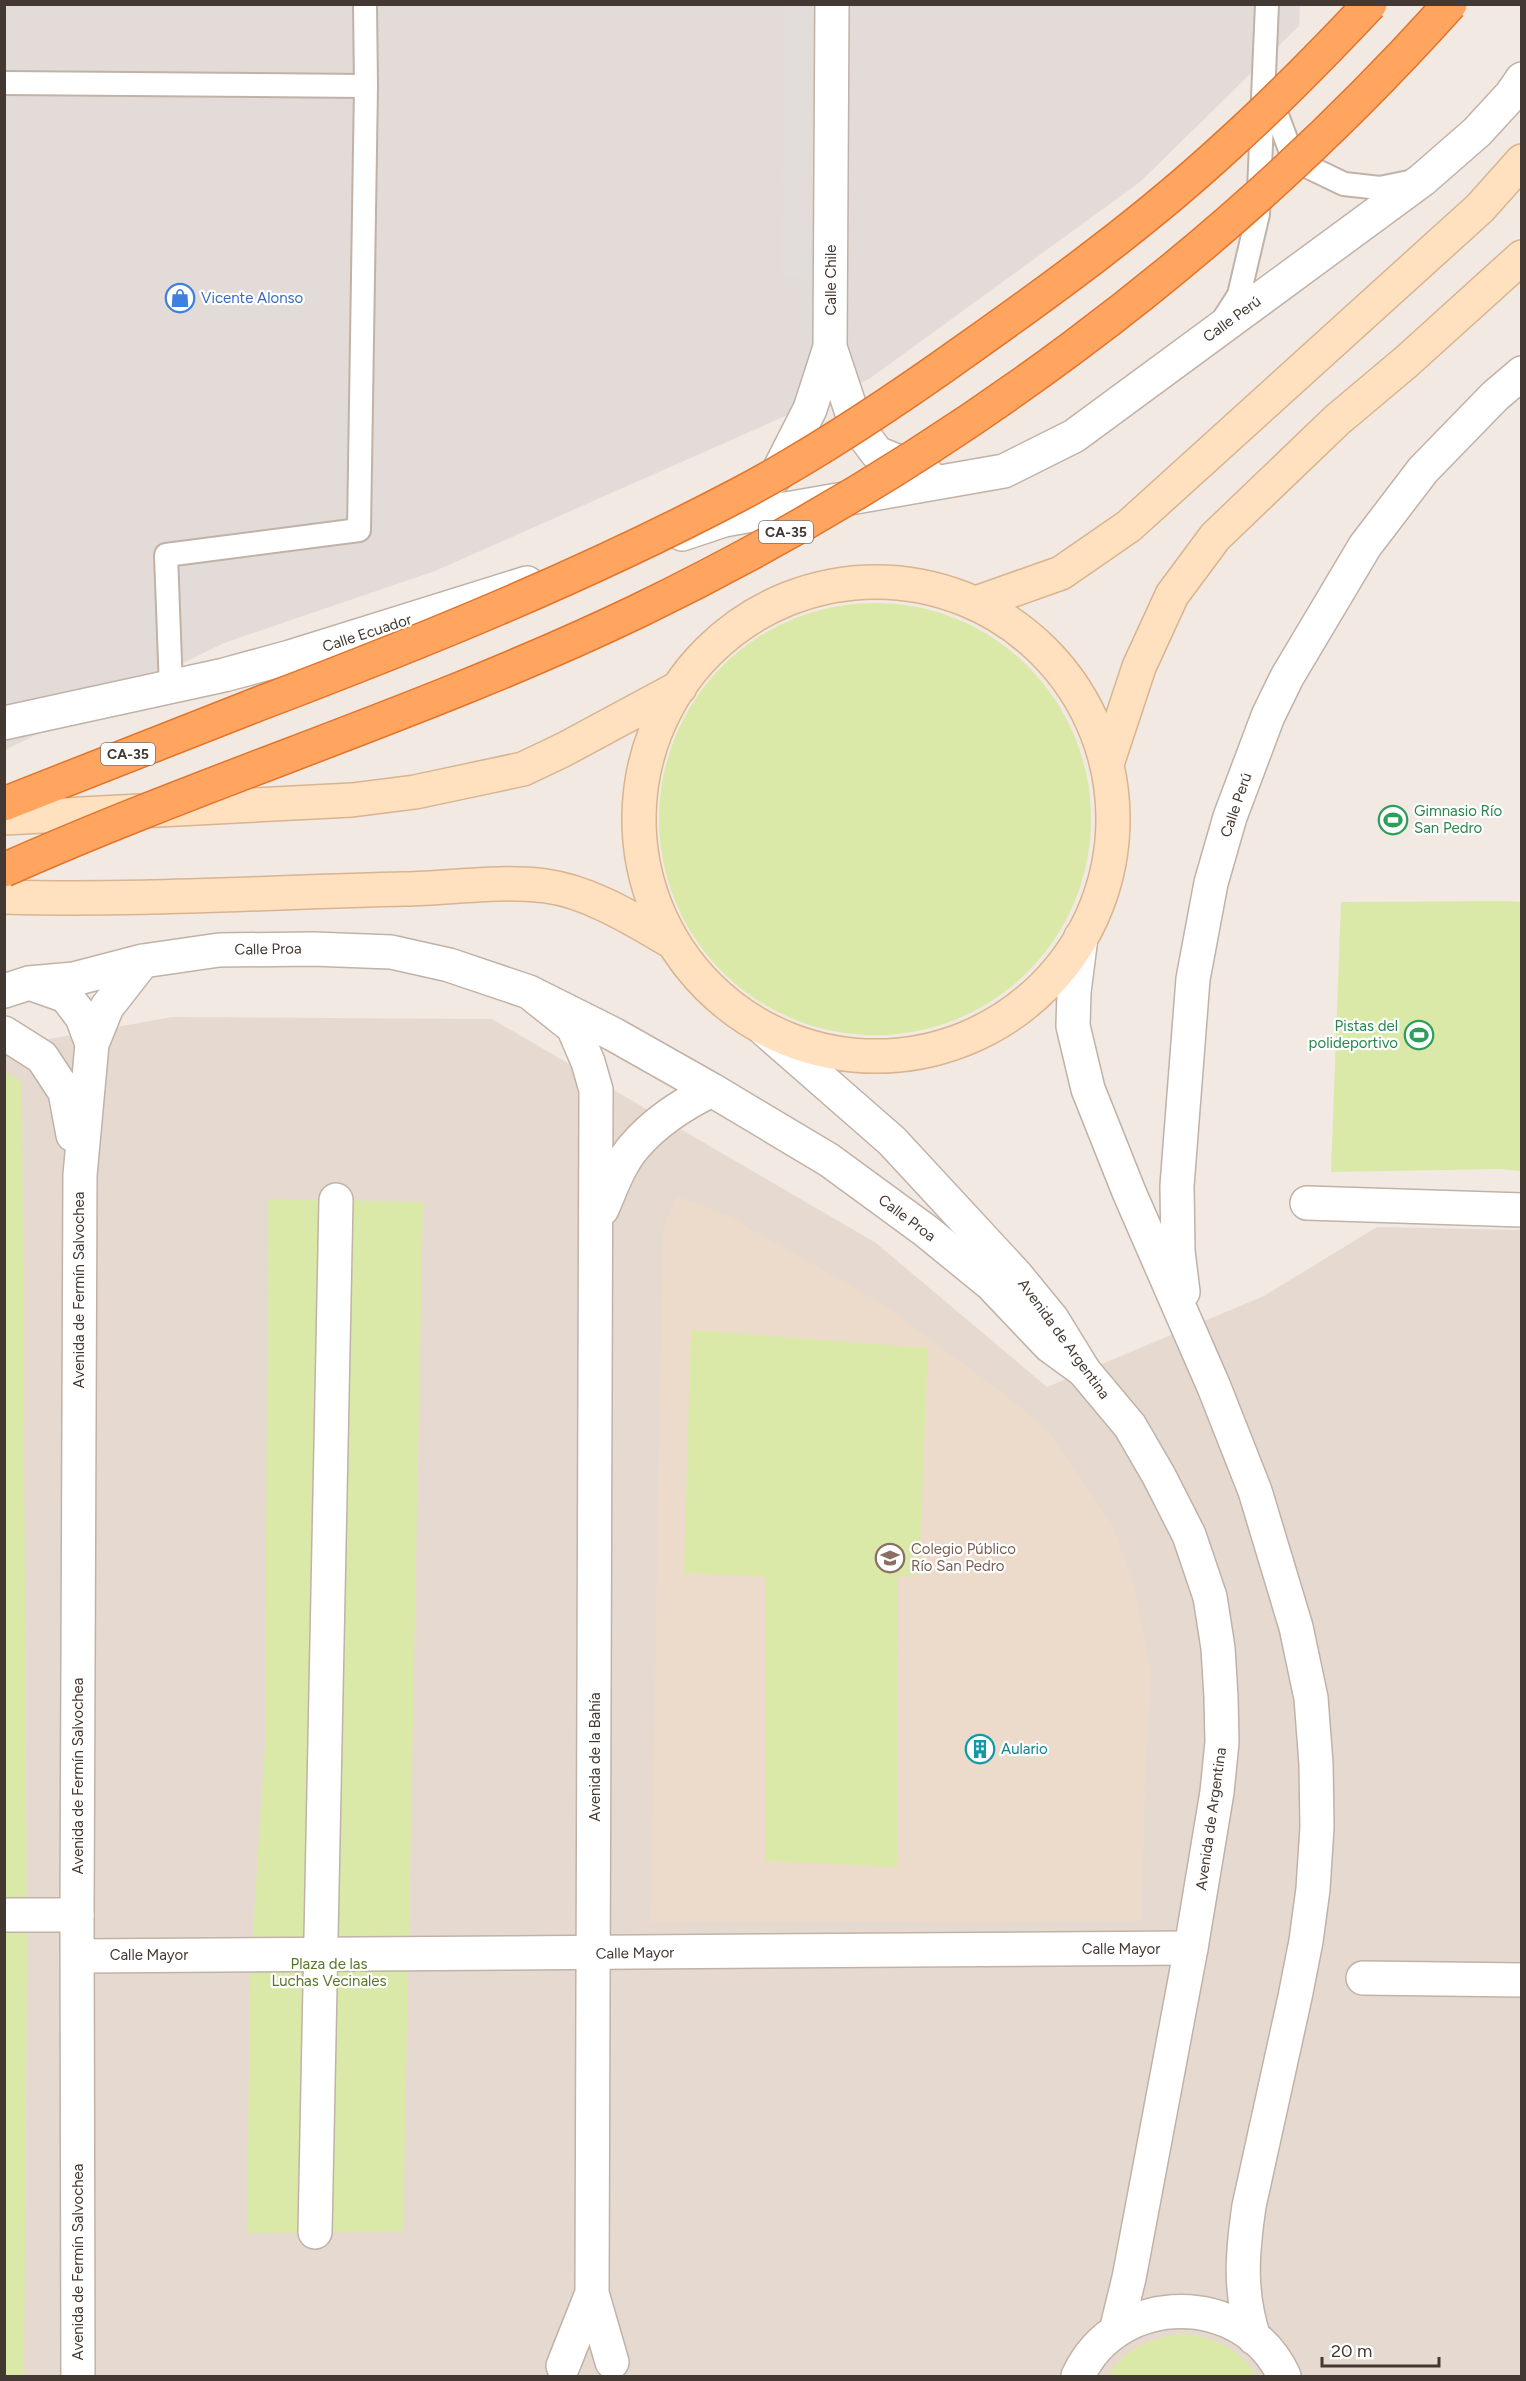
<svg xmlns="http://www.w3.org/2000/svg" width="1526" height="2381" font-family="Figtree,sans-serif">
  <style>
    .residential { fill: #e6dad0 }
    .industrial { fill: #e3dbd7 }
    .education { fill: #ecdbcb }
    .green { fill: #dbe9a8 }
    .parking { fill: #e2dddb }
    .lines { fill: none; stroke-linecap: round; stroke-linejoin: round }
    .service-casing { stroke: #c0b2a7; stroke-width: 26 }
    .pedestrian-casing { stroke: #c0b2a7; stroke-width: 36 }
    .minor-casing { stroke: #c0b2a7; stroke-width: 36 }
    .tertiary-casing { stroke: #c0b2a7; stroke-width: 36 }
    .secondary-casing { stroke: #d8b491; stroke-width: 36 }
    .motorway-casing { stroke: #e3742a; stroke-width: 36 }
    .service { stroke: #fff; stroke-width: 22 }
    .pedestrian { stroke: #fff; stroke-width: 33 }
    .minor { stroke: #fff; stroke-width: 33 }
    .tertiary { stroke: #fff; stroke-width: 33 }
    .secondary { stroke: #ffe0bf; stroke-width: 33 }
    .motorway { stroke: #ffa560; stroke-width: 33 }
    .motorway-bridge-casing { stroke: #e3742a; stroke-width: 36; stroke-linecap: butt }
    .motorway-bridge { stroke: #ffa560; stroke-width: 33 }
    .labels { text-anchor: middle; stroke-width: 4.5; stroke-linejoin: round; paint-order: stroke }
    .shield { fill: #fff; stroke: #7b7470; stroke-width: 1.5 }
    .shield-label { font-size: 14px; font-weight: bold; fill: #433932 }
    .street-label { font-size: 15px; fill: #433932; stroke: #fff }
    .shop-label { font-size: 15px; fill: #366cbe; stroke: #fff; text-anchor: start }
    .leisure-label { font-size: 15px; fill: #27864d; stroke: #fff; text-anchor: start }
    .education-label { font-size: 15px; fill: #785e54; stroke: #fff; text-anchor: start }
    .culture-label { font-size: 15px; fill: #0d838f; stroke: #fff; text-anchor: start }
    .park-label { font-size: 15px; fill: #567724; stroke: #fff }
  </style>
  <rect width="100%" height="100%" fill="#f2e9e2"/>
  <path class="residential" d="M172,1017L492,1019L876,1243L1047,1387L1264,1296L1377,1227L1521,1230V2376H5V1047Z"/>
  <path class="industrial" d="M5,5H1300L1299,26L1140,182L869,379L435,571L224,643L5,750Z"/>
  <path class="education" d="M676,1196L726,1215L882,1304L1004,1394L1049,1432L1113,1527L1134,1588L1151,1672L1145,1781L1141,1921L651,1922L663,1230Z"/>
  <path class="green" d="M659 819a216 216 0 1 1 432 0a216 216 0 1 1-432 0Z
    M1505,901L1521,902V1171L1499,1169L1331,1172L1341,902Z
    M4,1071L22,1082L27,1955L24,2376H4Z
    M268,1199L423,1202L403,2232L247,2233L250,1976L265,1747Z
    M691,1330L928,1348L919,1575L898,1577L897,1867L765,1861V1577L684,1573Z
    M1184,2334C1214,2337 1241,2350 1257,2376H1108C1124,2349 1153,2336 1184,2334Z"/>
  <path class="parking" d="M784,5H808L807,278H782Z"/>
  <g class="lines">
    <g class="service-casing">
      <path id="service" d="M4,83L366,86
        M1272,92L1273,105L1294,160L1344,184L1380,188L1414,181
        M1223,320L1239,295L1258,214L1267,4
        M171,688L166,555L359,530L366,86L365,4"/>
    </g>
    <g class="pedestrian-casing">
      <path id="pedestrian" d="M1307,1203L1522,1210
        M4,1915H77
        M78,1956L1191,1948
        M1363,1978L1522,1980
        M315,2232L336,1200"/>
    </g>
    <g class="minor-casing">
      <path id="minor" d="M830,347L856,425L877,453L926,473
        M766,484L776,476L810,409L830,347L832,4
        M682,534L724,520L1004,471L1074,436L1422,180L1477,132L1511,95L1522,79
        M4,723L224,675L290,657L527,583
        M32,984L66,996L82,1017L92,1044
        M4,991L29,983L74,979L143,961L219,950L313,949L391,952L449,965L529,992L613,1034L712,1090L829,1160L926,1231L991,1284L1050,1346L1083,1370
        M529,992L573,1027L588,1062L596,1090L592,2293
        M4,1033L42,1057L65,1092L73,1135
        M602,1209C611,1189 619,1164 634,1147C655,1122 683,1104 712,1090
        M563,2366L592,2293L612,2362
        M78,2376L77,1915L80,1175L92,1044L107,1007L143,961"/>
    </g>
    <g class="tertiary-casing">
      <path id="tertiary" d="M1081,937L1074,992L1073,1026L1088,1089L1129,1192L1214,1387L1255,1491L1296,1627L1311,1698L1316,1764L1317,1827L1313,1889L1306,1941L1295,1997L1249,2206C1242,2254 1239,2292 1254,2338
        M765,1030L892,1141L1016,1275L1052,1319L1084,1371L1130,1426L1159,1476L1189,1535L1210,1597L1218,1648L1221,1697L1222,1742L1217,1792L1191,1948L1129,2278L1116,2331
        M1183,1292L1178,1251L1177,1186L1193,979L1211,883L1230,817L1268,716L1287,677L1365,546L1423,470L1495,396L1522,373
        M1078,2376C1118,2290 1244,2290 1284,2376"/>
    </g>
    <g class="secondary-casing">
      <path id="secondary" d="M639 819a237 237 0 1 1 474 0a237 237 0 1 1-474 0Z
        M976,603L1061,573L1129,526L1480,208L1522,161
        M1107,764L1139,667L1172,595L1215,537L1337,420L1406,362L1522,257
        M4,818L352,800L415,792L523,769L563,750L680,687
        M4,897C138,901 272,892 405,889C452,888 499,880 546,886C591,892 636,921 674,943"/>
    </g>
    <g class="motorway-casing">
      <path id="motorway" d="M4,804L253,706"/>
    </g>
    <use href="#service" class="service"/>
    <use href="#pedestrian" class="pedestrian"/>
    <use href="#minor" class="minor"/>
    <use href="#tertiary" class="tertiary"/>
    <use href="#secondary" class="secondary"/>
    <use href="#motorway" class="motorway"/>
    <g class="motorway-bridge-casing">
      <path id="motorway-bridge" d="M253,706C419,643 580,578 738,495C818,453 895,401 969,348C1058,285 1147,220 1227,146C1277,101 1324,53 1370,4
        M4,870C213,777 432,710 638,611C944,463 1223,257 1450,4"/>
    </g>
    <use href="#motorway-bridge" class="motorway-bridge"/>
  </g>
  <defs>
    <g id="shop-ring" transform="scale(1.5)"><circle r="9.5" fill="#fff" stroke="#3f7fe0" stroke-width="1.5"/><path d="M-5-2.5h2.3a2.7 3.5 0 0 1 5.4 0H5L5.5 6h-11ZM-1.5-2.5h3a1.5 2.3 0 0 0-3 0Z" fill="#3f7fe0"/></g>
    <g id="stadium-ring" transform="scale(1.5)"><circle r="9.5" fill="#fff" stroke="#2e9e5b" stroke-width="1.5"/><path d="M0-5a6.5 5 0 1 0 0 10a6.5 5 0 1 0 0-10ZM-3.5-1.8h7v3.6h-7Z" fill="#2e9e5b"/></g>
    <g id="school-ring" transform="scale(1.5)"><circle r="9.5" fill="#fff" stroke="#8d6e63" stroke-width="1.5"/><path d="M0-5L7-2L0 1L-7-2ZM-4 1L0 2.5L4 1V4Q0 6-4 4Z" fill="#8d6e63"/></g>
    <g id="building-ring" transform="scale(1.5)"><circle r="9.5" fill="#fff" stroke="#0f9aa8" stroke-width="1.5"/><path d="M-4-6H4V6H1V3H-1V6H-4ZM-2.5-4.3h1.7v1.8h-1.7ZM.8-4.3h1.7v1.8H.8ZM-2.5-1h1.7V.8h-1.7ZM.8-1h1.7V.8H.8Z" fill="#0f9aa8"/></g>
  </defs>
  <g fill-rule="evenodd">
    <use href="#shop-ring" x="180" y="298"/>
    <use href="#stadium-ring" x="1393" y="820"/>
    <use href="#stadium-ring" x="1419" y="1035"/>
    <use href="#school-ring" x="890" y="1558"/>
    <use href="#building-ring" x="980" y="1749"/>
  </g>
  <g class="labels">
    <g class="shield">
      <rect x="759" y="521" width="54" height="22" rx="4.5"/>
      <rect x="101" y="743" width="54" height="22" rx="4.5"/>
    </g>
    <g class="shield-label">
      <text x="786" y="537">CA-35</text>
      <text x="128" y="759">CA-35</text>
    </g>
    <g class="street-label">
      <text transform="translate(831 280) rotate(-90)" y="5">Calle Chile</text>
      <text transform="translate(1232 319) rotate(-36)" y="5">Calle Perú</text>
      <text transform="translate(367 633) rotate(-18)" y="5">Calle Ecuador</text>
      <text transform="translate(1236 805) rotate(-71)" y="5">Calle Perú</text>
      <text transform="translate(268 949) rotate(-1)" y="5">Calle Proa</text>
      <text transform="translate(907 1218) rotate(37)" y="5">Calle Proa</text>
      <text transform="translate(79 1290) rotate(-90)" y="5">Avenida de Fermín Salvochea</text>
      <text transform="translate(1064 1339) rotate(54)" y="5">Avenida de Argentina</text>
      <text transform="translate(595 1757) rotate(-90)" y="5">Avenida de la Bahía</text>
      <text transform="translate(78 1776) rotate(-90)" y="5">Avenida de Fermín Salvochea</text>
      <text transform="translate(1211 1819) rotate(-82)" y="5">Avenida de Argentina</text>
      <text x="1121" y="1954">Calle Mayor</text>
      <text transform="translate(635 1953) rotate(-1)" y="5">Calle Mayor</text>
      <text x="149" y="1960">Calle Mayor</text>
      <text transform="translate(78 2262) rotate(-90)" y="5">Avenida de Fermín Salvochea</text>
    </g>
    <g class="shop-label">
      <text x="201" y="303">Vicente Alonso</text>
    </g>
    <g class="leisure-label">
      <text x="1414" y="816">Gimnasio Río<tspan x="1414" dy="17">San Pedro</tspan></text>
      <text x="1398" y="1031" text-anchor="end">Pistas del<tspan x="1398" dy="17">polideportivo</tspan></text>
    </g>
    <g class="education-label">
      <text x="911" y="1554">Colegio Público<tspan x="911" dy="17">Río San Pedro</tspan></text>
    </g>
    <g class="culture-label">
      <text x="1001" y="1754">Aulario</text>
    </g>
    <g class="park-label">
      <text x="329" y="1969">Plaza de las<tspan x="329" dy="17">Luchas Vecinales</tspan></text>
    </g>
  </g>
  <rect width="1526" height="2381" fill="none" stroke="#433932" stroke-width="12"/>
  <path d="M1322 2357v9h117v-9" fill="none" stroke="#433932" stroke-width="3"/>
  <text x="1331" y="2357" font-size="18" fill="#433932" stroke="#ffffff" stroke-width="4.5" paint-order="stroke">20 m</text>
</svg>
